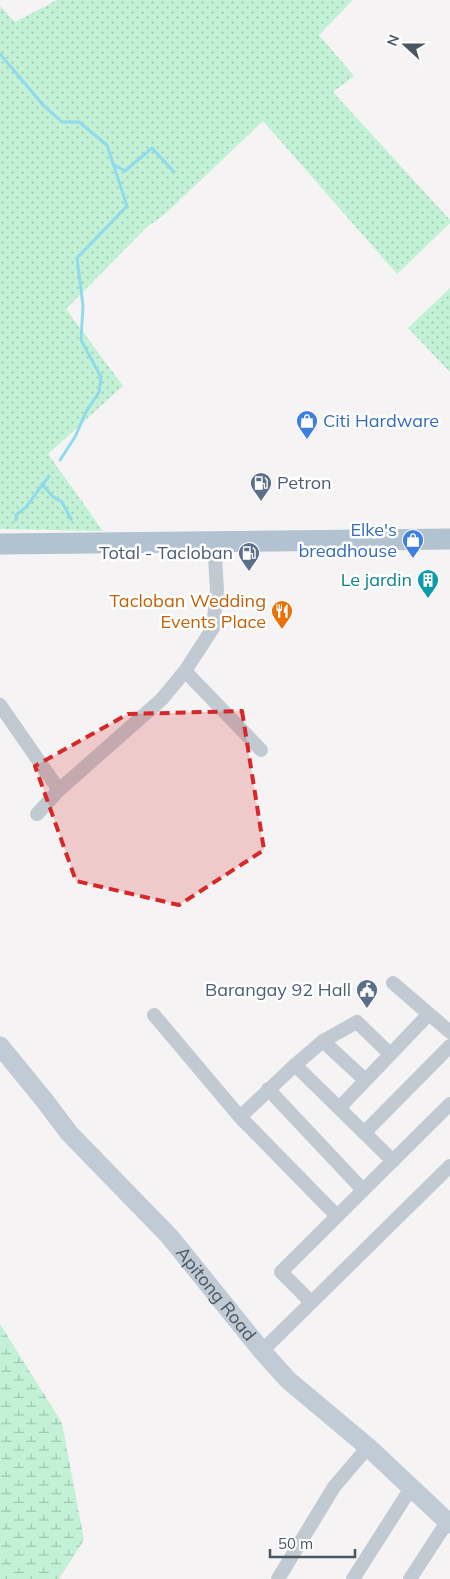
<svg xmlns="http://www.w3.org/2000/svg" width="450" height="1579" font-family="Mulish,sans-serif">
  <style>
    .grass { fill: url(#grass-dots) }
    .wetland { fill: url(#wetland-marsh) }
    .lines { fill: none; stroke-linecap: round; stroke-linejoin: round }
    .stream { stroke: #90daee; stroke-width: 3 }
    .street { stroke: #c1cad2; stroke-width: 14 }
    .secondary { stroke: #c1cbd6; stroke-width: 19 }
    .primary { stroke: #b3c2d1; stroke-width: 21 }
    .marked { fill: #d62828; fill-opacity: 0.2; stroke: #d62828; stroke-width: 4; stroke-dasharray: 10 6; stroke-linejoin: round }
    .labels { text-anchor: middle; stroke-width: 5; stroke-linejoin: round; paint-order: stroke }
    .shop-label { font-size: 18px; fill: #366cbe; stroke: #fff; text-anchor: start }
    .service-label { font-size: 18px; fill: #4e5e75; stroke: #fff; text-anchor: end }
    .culture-label { font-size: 18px; fill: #0d838f; stroke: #fff; text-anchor: end }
    .food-label { font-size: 18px; fill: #c56008; stroke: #fff; text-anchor: end }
    .street-label { font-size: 18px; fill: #4a5661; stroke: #fff }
  </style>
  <defs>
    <pattern id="grass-dots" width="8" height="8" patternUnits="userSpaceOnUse" patternTransform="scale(1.25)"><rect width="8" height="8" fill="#c3f1d5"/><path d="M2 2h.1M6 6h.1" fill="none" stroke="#a0c6b0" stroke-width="1.8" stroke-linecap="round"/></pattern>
    <pattern id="wetland-marsh" width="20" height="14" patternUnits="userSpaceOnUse" patternTransform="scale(1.25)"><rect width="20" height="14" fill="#c3f1d5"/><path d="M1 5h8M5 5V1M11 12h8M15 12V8" fill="none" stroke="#a0c6b0"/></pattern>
  </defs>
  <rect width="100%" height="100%" fill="#f5f3f3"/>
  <path class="grass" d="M57,0H353L319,35L354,76L333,92L450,220V223L397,274L263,121L164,215L147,227L66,309L123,386L48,454L103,531L0,529V6L15,22Z
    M450,288V372L408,328Z"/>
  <path class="wetland" d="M0,1324L62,1423L84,1540L59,1579H0Z"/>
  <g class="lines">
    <path class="stream" d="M0,54L43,105L62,122H79L107,145L127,206L77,258L83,306L81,340L101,377L99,392L86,412L75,437L60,460
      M113,164L125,171L152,148L174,172
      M42,484L52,496L62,502L71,519
      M16,520V515L26,507L49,476"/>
    <path class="street" d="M185,671L261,750
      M0,705L59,790
      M37,814L59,790L162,699L185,671L213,628L217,590L214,542
      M393,983L450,1032
      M154,1015L240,1117L337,1216
      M323,1041L365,1080
      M295,1065L393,1161
      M268,1089L363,1190
      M339,1108L429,1014
      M240,1117L295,1065L323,1041L357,1022L390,1054
      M364,1133L450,1046
      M311,1302L281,1272L450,1104
      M262,1351L450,1166
      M278,1579L334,1487L368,1447
      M353,1579L411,1488
      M410,1579L447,1522"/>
    <path class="secondary" id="s1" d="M0,1046L45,1101L69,1133L170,1237L262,1351L288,1380L368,1447L450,1524"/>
    <path class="primary" d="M0,544L450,539"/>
  </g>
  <path class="marked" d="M242,711L264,850L179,905L76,881L35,766L128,714Z"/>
  <defs>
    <g id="shop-pin" transform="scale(1.125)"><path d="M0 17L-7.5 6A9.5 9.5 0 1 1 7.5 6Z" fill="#3f7fe0" stroke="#fff"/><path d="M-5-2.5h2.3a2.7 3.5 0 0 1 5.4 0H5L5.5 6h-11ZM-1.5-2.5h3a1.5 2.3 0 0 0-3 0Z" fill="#fff"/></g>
    <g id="fuel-pin" transform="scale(1.125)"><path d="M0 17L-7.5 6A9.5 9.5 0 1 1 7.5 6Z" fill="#5c6f8a" stroke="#fff"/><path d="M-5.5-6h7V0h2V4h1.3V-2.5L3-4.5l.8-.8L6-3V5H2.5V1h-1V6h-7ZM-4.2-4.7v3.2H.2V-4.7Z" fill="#fff"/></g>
    <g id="building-pin" transform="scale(1.125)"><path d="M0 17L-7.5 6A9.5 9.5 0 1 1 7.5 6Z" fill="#0f9aa8" stroke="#fff"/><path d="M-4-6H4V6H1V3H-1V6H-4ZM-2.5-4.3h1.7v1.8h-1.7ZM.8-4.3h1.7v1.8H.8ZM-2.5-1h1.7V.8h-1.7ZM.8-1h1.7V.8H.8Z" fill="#fff"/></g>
    <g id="restaurant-pin" transform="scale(1.125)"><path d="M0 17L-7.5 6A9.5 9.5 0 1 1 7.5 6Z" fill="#e8710a" stroke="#fff"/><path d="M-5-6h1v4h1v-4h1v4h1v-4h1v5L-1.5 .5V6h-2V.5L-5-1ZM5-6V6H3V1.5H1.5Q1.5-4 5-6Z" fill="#fff"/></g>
    <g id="civic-pin" transform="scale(1.125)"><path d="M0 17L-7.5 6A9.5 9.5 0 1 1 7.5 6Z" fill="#5c6f8a" stroke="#fff"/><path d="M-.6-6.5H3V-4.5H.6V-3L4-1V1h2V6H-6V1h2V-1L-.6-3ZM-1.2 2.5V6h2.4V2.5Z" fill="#fff"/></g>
  </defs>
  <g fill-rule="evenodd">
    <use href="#shop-pin" x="307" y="421"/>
    <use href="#fuel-pin" x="261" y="483"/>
    <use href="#shop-pin" x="413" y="540"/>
    <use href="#fuel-pin" x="249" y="553"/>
    <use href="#building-pin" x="428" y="580"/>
    <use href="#restaurant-pin" x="282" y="611"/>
    <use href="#civic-pin" x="367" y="990"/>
  </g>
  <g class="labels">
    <g class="shop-label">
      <text x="323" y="427">Citi Hardware</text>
      <text x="397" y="536" text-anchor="end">Elke's<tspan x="397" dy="21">breadhouse</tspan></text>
    </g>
    <g class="service-label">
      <text x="277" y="489" text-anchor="start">Petron</text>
      <text x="233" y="559">Total - Tacloban</text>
      <text x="351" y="996">Barangay 92 Hall</text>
    </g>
    <g class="culture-label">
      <text x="412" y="586">Le jardin</text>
    </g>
    <g class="food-label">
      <text x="266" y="607">Tacloban Wedding<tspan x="266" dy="21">Events Place</tspan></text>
    </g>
    <g class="street-label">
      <text dy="6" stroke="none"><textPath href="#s1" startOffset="329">Apitong Road</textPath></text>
    </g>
  </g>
  <g transform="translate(405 45) rotate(291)" stroke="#ffffff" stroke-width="4" paint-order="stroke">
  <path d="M0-4L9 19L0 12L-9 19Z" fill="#4a5661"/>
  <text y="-8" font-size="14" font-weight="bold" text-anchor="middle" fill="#4a5661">N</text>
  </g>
  <path d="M270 1549v8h85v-8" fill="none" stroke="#4a5661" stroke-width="2.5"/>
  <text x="278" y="1549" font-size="15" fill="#4a5661" stroke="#ffffff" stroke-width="4" paint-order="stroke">50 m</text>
</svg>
